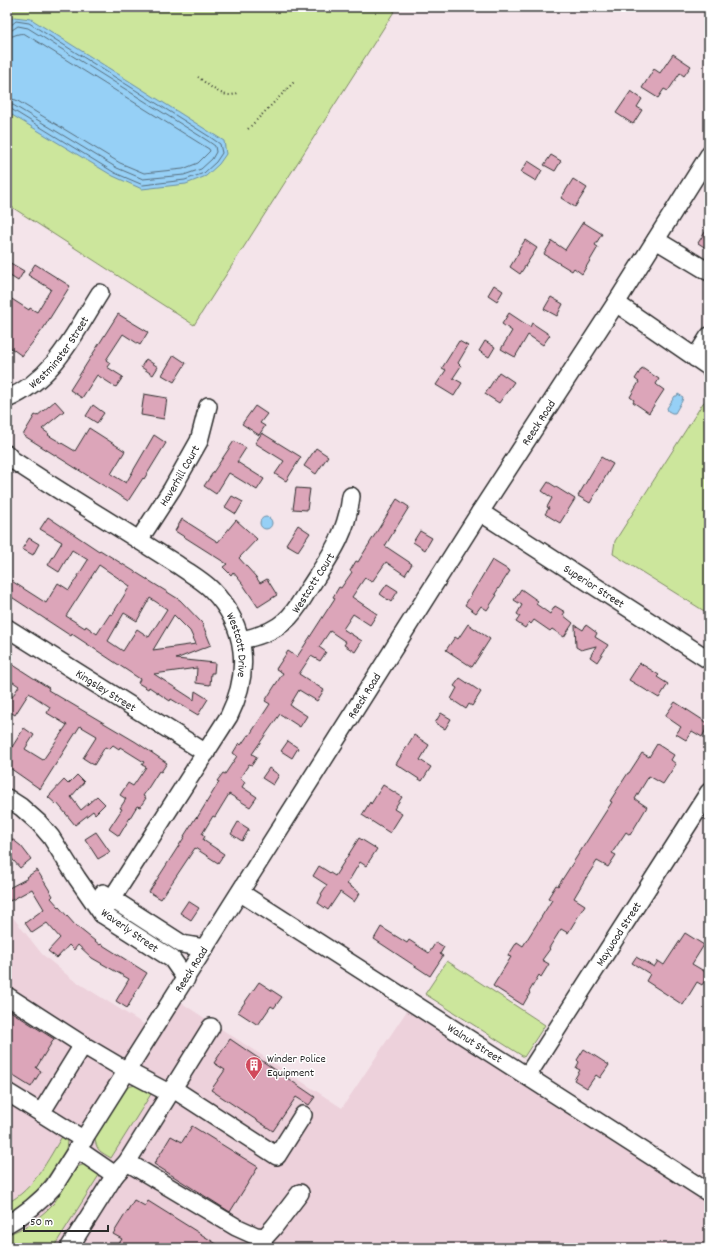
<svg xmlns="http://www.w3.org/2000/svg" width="716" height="1255" font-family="Dekko,sans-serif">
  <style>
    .built { fill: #edd1db }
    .green { fill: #cce69c; stroke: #7c8864 }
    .water { fill: #96d0f6; stroke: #6b8ea5 }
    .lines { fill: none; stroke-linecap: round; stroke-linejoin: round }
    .shore { stroke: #566d7c; stroke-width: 1 }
    .building { fill: #dca5b9; stroke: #2b2b2b; fill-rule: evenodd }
    .minor-casing { stroke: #2b2b2b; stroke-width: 20 }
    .path { stroke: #2b2b2b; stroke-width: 2; stroke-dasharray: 1 3; stroke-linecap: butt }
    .minor { stroke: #fff; stroke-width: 17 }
    .labels { text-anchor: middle; stroke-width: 3; stroke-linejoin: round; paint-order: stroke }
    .street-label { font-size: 12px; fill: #2b2b2b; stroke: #fff }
    .poi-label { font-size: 12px; fill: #2b2b2b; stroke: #fff; text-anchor: start }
  </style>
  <rect width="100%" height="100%" fill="#f4e4ea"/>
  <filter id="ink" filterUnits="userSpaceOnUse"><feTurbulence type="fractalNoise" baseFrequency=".025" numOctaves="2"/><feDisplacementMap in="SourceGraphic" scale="8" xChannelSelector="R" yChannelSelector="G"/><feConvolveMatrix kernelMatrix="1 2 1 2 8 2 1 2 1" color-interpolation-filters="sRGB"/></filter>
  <g filter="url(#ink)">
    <path class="built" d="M7,910L42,954L72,979L153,1030L174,998L342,1108L412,1003L709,1193V1248H7Z"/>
    <path class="green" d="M7,7H397L194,325L7,204Z
      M709,398V614L613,554L615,541L703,403Z
      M447,961L545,1025L524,1057L425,994Z
      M136,1085L150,1092L151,1094L111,1158C101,1152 96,1151 95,1138L127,1087Z
      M63,1135L67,1142L66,1149C49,1175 36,1200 7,1214V1203C34,1190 48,1159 63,1135Z
      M85,1164L101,1172L53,1248H7V1235L29,1225L46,1211L54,1203L77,1167Z"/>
    <path class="water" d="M14,17L31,19L224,141L226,154L219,164L206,176L186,184L142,189L113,176L7,112V23Z
      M678,394L683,397L682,401L675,413H672L668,411L667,408L675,396H677Z
      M260 523a6 6 0 1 1 12 0a6 6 0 1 1-12 0Z"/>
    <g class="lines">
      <path class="shore" d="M7,26H10L16,21L29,23L210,137L220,144L222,153L216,162L204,173L185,180L143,185L115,173L11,109H7
        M7,31L12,30L18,26L28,28L208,141L215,146L216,152L212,159L201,169L184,175L143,179L117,168L13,105L7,104
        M7,37C14,37 18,32 25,34L204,146L209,149L210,151L198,163L183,169L144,173L120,163L16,100L7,98"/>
    </g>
    <path class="building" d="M673,54L691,66L684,76L680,73L668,91L664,89L658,98L642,88L654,69L660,73Z
      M631,91L642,99L637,107L642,110L633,124L616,113Z
      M551,155L561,161L555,171L544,165Z
      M528,161L542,170L536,181L521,172Z
      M573,179L587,188L575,207L561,198Z
      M583,222L602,234L595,245L598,247L582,274L574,268L572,271L544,254L552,241L565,250Z
      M709,226V250L698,243Z
      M525,240L537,248L520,274L510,267L519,252L518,251Z
      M7,261L24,271L18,281L7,274Z
      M35,264L70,286L43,329L22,356L7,345V296L29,310L30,308L37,312L51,289L28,275Z
      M494,285L503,291L497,301L488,295Z
      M551,297L563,304L557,316L544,309Z
      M509,313L530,327L532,323L550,335L543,345L528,335L515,357L501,349L512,331L502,324Z
      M118,314L148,332L140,345L123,334L106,360L110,363L107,367L123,377L116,387L97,375L82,398L70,390Z
      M459,341L468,346L458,363L461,366L453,378L462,383L454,396L436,385L446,370L442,368Z
      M485,341L495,347L489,357L479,351Z
      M174,355L186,363L174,382L162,375Z
      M146,359L158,367L153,375L141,367Z
      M642,368L659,379L656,384L657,385L664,390L649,413L633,402L634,400L630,397L639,382L635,379Z
      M499,372L514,382L499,403L485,394Z
      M144,394L167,398L164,419L141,415Z
      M55,401L64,411L42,429L49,434L48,435L75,451L89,428L100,435L125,451L111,474L126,483L154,435L166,443L144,479L143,478L128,501L23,435L35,415L37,416Z
      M93,405L104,413L97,423L86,416Z
      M255,406L267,414L260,423L265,426L259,435L242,424Z
      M262,433L301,457L286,481L275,474L284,461L255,443Z
      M234,441L246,448L237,462L264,479L257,490L229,473L216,494L204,486Z
      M316,448L328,456L316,474L304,466Z
      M601,457L613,464L590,503L578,496Z
      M548,482L575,499L560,523L545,514L549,508L547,507L552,498L542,491Z
      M296,488L310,489L307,510L293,509Z
      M232,496L243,502L236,514L225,507Z
      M397,499L409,507L385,546L412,564L405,575L386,562L372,582L365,578L364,579L352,597L377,614L370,625L353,614L343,629L362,641L355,652L344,645L346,642L330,631L319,647L326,652L320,661L311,656L299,674L324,690L317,701L299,690L290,705L307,716L300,727L280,714L252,754L257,757L252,765L249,764L240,778L245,782L242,787L257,797L250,807L229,794L215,817L213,816L202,834L205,836L203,840L224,854L218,863L195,848L161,899L149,892L185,836H184L196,817L197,818L219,782L217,781L223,773L225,774L237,756L233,753L239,743L241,745L248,735L249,736L270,704L265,701L283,673L276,669L288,651L297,657L335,598L333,597L339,587L341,588L352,572L350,571L356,561L358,562Z
      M48,517L99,551L100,550L180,600L202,623L211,645L176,659L215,663L214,673H211L210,685L196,683L197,668L154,674L194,700L195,691L208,699L198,715L171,699L170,701L149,687L148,689L138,683L140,679L72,634L71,636L7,594V578L46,603L58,583L69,590L88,560L72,550L59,572L48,565L62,542L40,529ZM99,565L130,586L112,615L110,614L97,634L86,626L85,628L66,616ZM150,598L167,609L149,637L137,629L123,651L108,641L124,613L137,621ZM174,615L190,631L196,644L153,650Z
      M182,519L218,542L236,520L257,539L239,558L256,577L260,583L267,579L277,595L258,607L242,583L233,572L231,575L223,567L227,564L175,531Z
      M298,525L310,533L298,551L286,544Z
      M420,531L432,538L425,550L413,542Z
      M29,538L39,544L33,555L22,549Z
      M492,560L510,571L495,594L497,595L487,610L481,606L476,613L465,605Z
      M387,584L398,591L391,602L380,594Z
      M521,589L538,601L536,604L550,614L555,606L565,612L563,615L573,623L564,637L552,629L550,631L534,620L531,624L529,622L525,628L516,622L520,616L517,614L522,605L514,600Z
      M468,624L490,639L472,667L446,650L455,637L458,639Z
      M575,625L583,630L586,625L597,633L595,637L608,645L597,662L590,657L596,646L581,650L576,647Z
      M7,661L49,688L48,690L136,742L167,763L161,772L159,771L143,796L146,798L140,807L137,806L119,836L109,829L122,809L120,808L126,799L120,795L128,783L133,786L146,767L142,765L144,762L120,747L119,749L113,745L109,749L105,747L94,765L83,758L97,736L80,726L40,789L7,766V755L24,728L34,735L25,749L43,760L67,725L47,713L50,707L29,693L15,715L7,710V705L19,686L7,678Z
      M640,663L659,675L657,677L668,684L659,698L629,680Z
      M460,678L481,692L472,706L469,704L466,709L451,699L457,688L454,686Z
      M675,702L709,724L702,737L692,731L686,740L676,734L681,727L665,716Z
      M441,713L451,719L445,729L435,723Z
      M414,735L429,745L420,760L431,767L422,781L396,764Z
      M288,741L298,748L292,758L281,751Z
      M657,744L674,755L671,760L676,764L663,784L649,776L635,799L647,807L630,835L626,832L612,853L616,855L608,867L597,861L584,881L574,898L585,905L568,933L561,929L549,948L550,949L542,960L549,964L541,977L539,975L529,992L530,993L523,1005L493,986L511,957L508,956L517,942L523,946L552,900L548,898L556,885L558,886L612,802L610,801L628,773H629L642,753L649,757Z
      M269,768L279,775L273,785L262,778Z
      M77,775L84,782L71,797L81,810L97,796L105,804L95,814L93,811L75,825L57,803L56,804L48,797L64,780L68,784Z
      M383,785L402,797L394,809L402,814L390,833L362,815L370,802L371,804Z
      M238,822L249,829L242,841L231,834Z
      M96,832L110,852L98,859L85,839Z
      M7,835L21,846L31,859L20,868L7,853Z
      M359,838L377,849L366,866L360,862L347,884L360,893L354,902L340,892L328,910L318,903L322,895L321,894L327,885L313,876L319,866L335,876Z
      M37,870L53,896L51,898L75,925L100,945L101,944L147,973L133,996H134L127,1008L116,1001L129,979L92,958L78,945L74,950L69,945L57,958L48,951L60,938L47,923L32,933L25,923L44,909L32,889L10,901L7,895V889L28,878L27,877Z
      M188,901L199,908L191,920L180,913Z
      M381,927L407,943L409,940L429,953L436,942L444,947L440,954L443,956L430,976L374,939Z
      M685,933L704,945L692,964L709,974L702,985L697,982L683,1005L646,981L650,974L632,963L636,957L654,967L658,961L664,965Z
      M259,982L282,997L274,1008L271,1006L258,1025L238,1012Z
      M7,1009L54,1039L36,1068L41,1071L31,1087L7,1072Z
      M230,1039L315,1097L309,1105L296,1097L273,1131L211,1090L225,1070L214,1063Z
      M584,1049L609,1065L600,1078L596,1075L587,1088L574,1080L580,1070L576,1068L579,1062L577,1060Z
      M192,1126L258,1167L230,1212L154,1164L171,1136L182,1142Z
      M134,1200L145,1206L148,1201L223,1248H116L122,1239L113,1234Z"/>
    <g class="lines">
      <g class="minor-casing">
        <g id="minor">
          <path d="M656,240L709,272"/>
          <path d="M616,303L709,367"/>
          <path d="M695,358L709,336"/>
          <path id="s1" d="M7,399C54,379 74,334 100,293"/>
          <path id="s2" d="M7,454L11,459C47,483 84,506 121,529C140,541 159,553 178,565C189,573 202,580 212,590C247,626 251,672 229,716L102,914"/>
          <path id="s3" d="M480,512L709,660"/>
          <path id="s4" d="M139,540L172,489L199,441L208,406"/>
          <path id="s5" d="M7,628L206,753"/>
          <path id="s6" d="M241,640C256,637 273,632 285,621C296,612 302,599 310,587C330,556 347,534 351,496"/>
          <path d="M7,798L21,807L39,823L51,837L77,878L102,914L172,959L186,979"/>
          <path d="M103,893L182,944L205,948"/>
          <path id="s7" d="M241,893L709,1193"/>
          <path d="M7,996L83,1045"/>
          <path id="s8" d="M527,1076L709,792"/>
          <path d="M172,1088L277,1156L303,1115"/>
          <path d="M7,1092L41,1113"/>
          <path d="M84,1140L41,1113L83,1045L127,1071L169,1093"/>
          <path d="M77,1149L115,1175L127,1162L211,1027"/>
          <path d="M127,1162L236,1227L256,1236L265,1237L274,1227L300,1193"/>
          <path id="s9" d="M7,1224C26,1214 40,1202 54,1186L480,512L616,303L709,155"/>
          <path d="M69,1248L115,1175"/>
        </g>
      </g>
      <path class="path" d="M198,77C209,85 225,102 239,92
        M248,129L294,82
        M7,160L10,162"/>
      <use href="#minor" class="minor"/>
    </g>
  </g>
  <defs>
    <g id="building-pin" transform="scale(0.9)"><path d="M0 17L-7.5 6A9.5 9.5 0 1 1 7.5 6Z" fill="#d1495b" stroke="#fff"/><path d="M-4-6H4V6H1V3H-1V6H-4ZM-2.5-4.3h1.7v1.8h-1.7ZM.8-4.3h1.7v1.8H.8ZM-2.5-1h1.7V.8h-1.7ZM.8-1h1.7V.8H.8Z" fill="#fff"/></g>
  </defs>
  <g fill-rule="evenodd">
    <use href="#building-pin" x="254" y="1065"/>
  </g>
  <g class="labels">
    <g class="street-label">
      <text dy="4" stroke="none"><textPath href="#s1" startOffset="71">Westminster Street</textPath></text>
      <text dy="4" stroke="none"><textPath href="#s9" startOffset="965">Reeck Road</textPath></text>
      <text dy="4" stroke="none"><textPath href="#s4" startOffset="76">Haverhill Court</textPath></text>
      <text dy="4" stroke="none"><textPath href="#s6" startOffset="96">Westcott Court</textPath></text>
      <text dy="4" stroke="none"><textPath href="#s3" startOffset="136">Superior Street</textPath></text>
      <text dy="4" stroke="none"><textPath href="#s2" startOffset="309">Westcott Drive</textPath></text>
      <text dy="4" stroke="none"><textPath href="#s5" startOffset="117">Kingsley Street</textPath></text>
      <text dy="4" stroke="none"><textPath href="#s9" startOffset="641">Reeck Road</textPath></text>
      <text transform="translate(130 930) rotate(35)" y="4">Waverly Street</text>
      <text dy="4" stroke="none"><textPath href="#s8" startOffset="169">Maywood Street</textPath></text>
      <text dy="4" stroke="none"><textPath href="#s9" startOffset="317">Reeck Road</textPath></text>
      <text dy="4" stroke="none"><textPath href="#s7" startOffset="278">Walnut Street</textPath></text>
    </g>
    <g class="poi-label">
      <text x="267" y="1062">Winder Police<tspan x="267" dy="14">Equipment</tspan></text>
    </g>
  </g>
  <rect width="716" height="1255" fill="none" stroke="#fff" stroke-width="24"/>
  <rect x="12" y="12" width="692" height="1231" fill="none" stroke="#2b2b2b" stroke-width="1.5" filter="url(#ink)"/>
  <path d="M24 1225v6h84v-6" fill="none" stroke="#2b2b2b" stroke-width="2"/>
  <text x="30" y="1225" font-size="12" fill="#2b2b2b" stroke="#ffffff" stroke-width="3" paint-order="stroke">50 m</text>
</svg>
